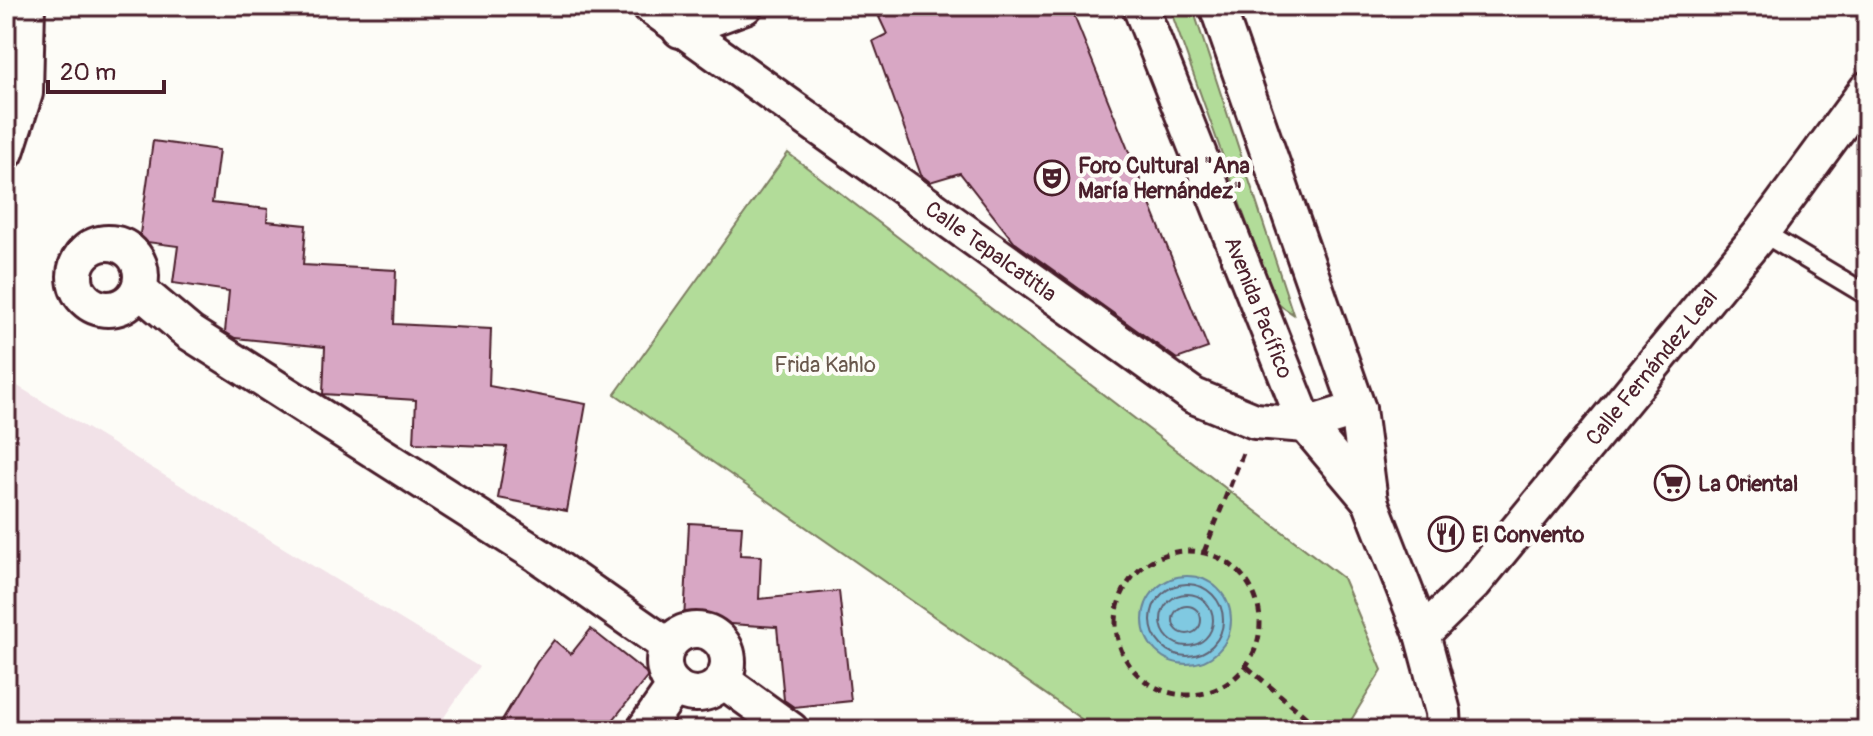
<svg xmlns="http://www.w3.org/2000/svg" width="1873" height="736" font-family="Pangolin,sans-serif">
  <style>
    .built { fill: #f2e2e8 }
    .green { fill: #b2dc99; stroke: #7e7e62; stroke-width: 2 }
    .water { fill: #80c9e1; stroke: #6a8598; stroke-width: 2 }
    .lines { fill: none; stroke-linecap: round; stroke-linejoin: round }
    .shore { stroke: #606374; stroke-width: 2 }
    .building { fill: #d8a7c4; stroke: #4a1f2b; stroke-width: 2 }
    .lane-casing { stroke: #4a1f2b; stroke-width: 24 }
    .street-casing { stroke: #4a1f2b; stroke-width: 40 }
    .path { stroke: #4a1f2b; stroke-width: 5; stroke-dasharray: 8 6; stroke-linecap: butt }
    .lane { stroke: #fdfcf7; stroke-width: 18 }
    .street { stroke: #fdfcf7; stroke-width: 34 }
    .labels { text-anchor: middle; stroke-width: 8; stroke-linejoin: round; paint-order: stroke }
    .poi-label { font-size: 22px; font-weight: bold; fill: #4a1f2b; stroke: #fdfcf7; text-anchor: start }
    .street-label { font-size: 22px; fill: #4a1f2b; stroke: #fdfcf7 }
    .park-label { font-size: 22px; fill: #69584c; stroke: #fdfcf7 }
  </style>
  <rect width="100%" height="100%" fill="#fdfcf7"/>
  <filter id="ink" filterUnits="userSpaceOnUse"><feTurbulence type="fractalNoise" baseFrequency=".0125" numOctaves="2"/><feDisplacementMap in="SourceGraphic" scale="16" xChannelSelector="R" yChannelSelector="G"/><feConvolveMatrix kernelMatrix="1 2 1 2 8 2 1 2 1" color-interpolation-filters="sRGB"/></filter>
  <g filter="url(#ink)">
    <path class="built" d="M6,379L479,667L435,730H6Z"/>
    <path class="green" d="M1169,6H1192L1293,314L1275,302Z
      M788,153L1343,578L1382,670L1345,730H1097L615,394Z"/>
    <path class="water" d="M1143 620a44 44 0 1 1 88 0a44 44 0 1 1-88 0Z"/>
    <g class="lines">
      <path class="shore" d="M1151 620a36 36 0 1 1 72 0a36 36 0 1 1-72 0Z
        M1161 620a26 26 0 1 1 52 0a26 26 0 1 1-52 0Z
        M1173 620a14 14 0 1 1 28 0a14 14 0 1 1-28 0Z"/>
    </g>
    <path class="building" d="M908,6H1070L1208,348L1177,359L1014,242L960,173L930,182L921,175L873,41L887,34L879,17Z
      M153,141L219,150L212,203L268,209L267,221L306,225L303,265L396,270L394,324L491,329L489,386L586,404L567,511L498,498L507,447L414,443L416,400L323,394L325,347L235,338L225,332L229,291L173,283L178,246L139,241Z
      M689,523L742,526L740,555L761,556L759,599L839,591L851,701L794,707L784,700L777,627L684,621Z
      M591,629L649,675L605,730H496L537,662L554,640L571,654Z"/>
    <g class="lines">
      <g class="lane-casing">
        <path id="lane" d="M1762,232L1867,295"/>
      </g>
      <g class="street-casing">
        <g id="street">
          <path id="s1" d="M650,6L1194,396L1255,421L1306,425L1358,409"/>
          <path id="s2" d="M1140,6L1306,425L1370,501"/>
          <path d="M1217,6L1358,409L1370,501L1422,634L1443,712L1444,730"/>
          <path d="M680,30L745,6"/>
          <path d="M6,152L25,93L27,6"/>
          <circle cx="108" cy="276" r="33"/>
          <path d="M139,290L190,333L538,555L668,646"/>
          <circle cx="696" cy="662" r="32"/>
          <path id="s3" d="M1422,634L1474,583L1762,232L1867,89"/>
          <path d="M722,680L791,730"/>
          <path d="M644,730L675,686"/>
        </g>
      </g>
      <path class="path" d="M1116 623a72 72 0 1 1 144 0a72 72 0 1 1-144 0Z
        M1204,552L1243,453
        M1247,667L1321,730"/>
      <use href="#lane" class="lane"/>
      <use href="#street" class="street"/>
    </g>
  </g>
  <defs>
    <g id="theatre-ring" transform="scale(1.8)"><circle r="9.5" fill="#fdfcf7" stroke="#4a1f2b" stroke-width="1.5"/><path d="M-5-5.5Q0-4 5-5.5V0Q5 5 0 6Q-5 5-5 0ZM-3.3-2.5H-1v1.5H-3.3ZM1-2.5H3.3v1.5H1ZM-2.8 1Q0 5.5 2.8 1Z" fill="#4a1f2b"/></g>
    <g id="supermarket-ring" transform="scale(1.8)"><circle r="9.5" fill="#fdfcf7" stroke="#4a1f2b" stroke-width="1.5"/><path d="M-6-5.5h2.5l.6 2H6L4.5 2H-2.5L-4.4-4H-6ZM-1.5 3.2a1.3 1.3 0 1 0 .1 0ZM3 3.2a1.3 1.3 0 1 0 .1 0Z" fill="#4a1f2b"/></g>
    <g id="restaurant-ring" transform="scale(1.8)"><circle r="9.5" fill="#fdfcf7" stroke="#4a1f2b" stroke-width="1.5"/><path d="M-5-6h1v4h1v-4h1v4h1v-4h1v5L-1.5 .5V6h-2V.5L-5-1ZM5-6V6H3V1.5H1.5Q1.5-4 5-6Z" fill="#4a1f2b"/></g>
  </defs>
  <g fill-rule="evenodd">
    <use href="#theatre-ring" x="1052" y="178"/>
    <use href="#supermarket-ring" x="1672" y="483"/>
    <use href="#restaurant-ring" x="1446" y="534"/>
  </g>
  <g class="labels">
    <g class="poi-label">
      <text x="1078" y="173">Foro Cultural "Ana<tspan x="1078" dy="25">María Hernández"</tspan></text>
      <text x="1698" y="491">La Oriental</text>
      <text x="1472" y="542">El Convento</text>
    </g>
    <g class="street-label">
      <text dy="8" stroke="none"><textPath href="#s1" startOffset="420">Calle Tepalcatitla</textPath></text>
      <text dy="8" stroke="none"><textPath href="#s2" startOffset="324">Avenida Pacífico</textPath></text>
      <text dy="8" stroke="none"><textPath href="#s3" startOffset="352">Calle Fernández Leal</textPath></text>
    </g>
    <g class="park-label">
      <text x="825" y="372">Frida Kahlo</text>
    </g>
  </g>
  <rect width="1873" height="736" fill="none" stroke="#fdfcf7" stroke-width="32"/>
  <rect x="16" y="16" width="1841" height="704" fill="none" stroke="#4a1f2b" stroke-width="3" filter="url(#ink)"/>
  <path d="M48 80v12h116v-12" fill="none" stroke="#4a1f2b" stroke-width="4"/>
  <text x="60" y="80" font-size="24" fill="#4a1f2b" stroke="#fdfcf7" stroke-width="6" paint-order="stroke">20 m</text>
</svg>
